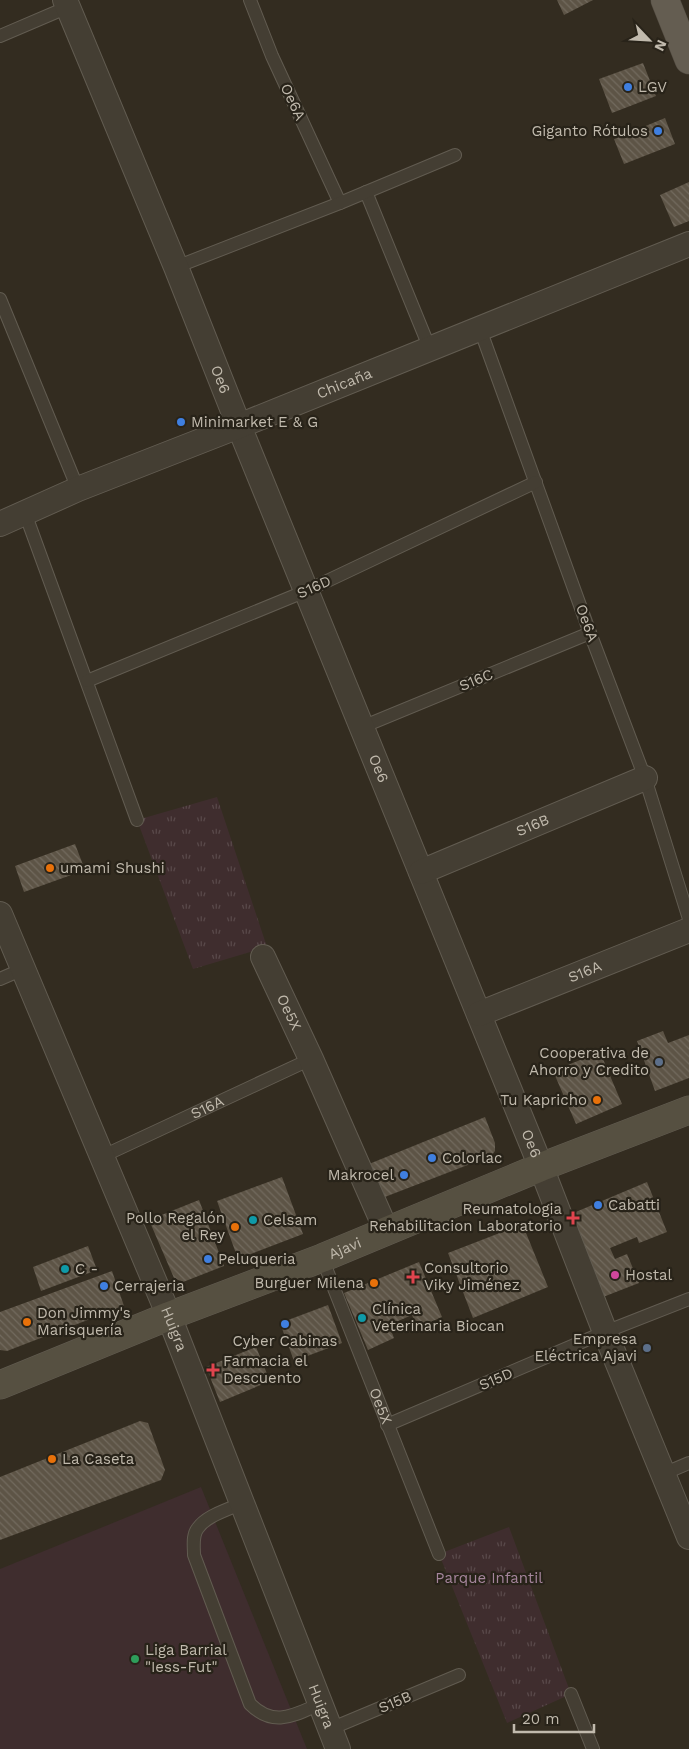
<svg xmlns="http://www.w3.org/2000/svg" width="689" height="1749" font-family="'Work Sans',sans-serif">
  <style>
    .grass { fill: #3f2d2e }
    .park { fill: url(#park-tufts) }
    .building { fill: url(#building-back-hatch) }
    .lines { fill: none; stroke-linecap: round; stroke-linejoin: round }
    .lane-casing { stroke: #625c51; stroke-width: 14 }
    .street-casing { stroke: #625c51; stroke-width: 26 }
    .secondary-casing { stroke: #625c51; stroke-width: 29 }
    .primary-casing { stroke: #4d473d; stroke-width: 29 }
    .lane { stroke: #443e33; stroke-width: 12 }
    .street { stroke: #443e33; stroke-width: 24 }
    .secondary { stroke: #565041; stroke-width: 28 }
    .primary { stroke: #645d51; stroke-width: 28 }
    .shop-dot { fill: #3f7fe0; stroke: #282319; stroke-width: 2 }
    .food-dot { fill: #e8710a; stroke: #282319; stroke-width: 2 }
    .service-dot { fill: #5c6f8a; stroke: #282319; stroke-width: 2 }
    .health-dot { fill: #e0444e; stroke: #282319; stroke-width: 2 }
    .culture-dot { fill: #0f9aa8; stroke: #282319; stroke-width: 2 }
    .hotel-dot { fill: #d1479c; stroke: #282319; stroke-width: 2 }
    .leisure-dot { fill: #2e9e5b; stroke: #282319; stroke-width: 2 }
    .labels { text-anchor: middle; stroke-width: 4.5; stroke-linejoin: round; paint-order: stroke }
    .poi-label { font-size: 15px; fill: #c1baad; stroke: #282319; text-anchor: start }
    .street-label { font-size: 15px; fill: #c1baad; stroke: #282319 }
    .park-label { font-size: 15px; fill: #a5859c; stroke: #282319 }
  </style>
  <defs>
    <pattern id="park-tufts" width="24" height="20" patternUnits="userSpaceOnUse" patternTransform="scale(1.25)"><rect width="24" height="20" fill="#3f2d2e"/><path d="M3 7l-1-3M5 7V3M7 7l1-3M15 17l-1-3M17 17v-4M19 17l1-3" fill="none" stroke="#59494a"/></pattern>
    <pattern id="building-back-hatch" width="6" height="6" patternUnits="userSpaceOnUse" patternTransform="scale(1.25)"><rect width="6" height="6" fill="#5d5446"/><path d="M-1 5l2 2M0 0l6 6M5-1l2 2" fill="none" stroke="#726a5e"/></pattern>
  </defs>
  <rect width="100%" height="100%" fill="#332c20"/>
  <path class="grass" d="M201,1487L307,1749H0V1569Z"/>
  <path class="park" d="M217,797L267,947L193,969L137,820Z
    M509,1527L571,1694L507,1723L439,1554Z"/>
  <path class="building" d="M557,0H593L564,15Z
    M643,63L656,96L612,113L599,79Z
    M665,118L675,144L624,164L614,139Z
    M689,182V221L674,227L660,195Z
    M75,844L85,870L24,892L15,866Z
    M663,1031L668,1043L689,1035V1078L655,1091L637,1041Z
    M600,1052L622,1104L576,1124L553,1071Z
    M485,1117L495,1143V1151L491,1156L377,1200L364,1166Z
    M282,1177L303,1234L238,1259L217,1201Z
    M647,1182L667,1232L639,1243L637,1237L610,1248L615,1259L627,1254L639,1283L603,1297L571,1214Z
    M199,1200L224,1266L183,1282L174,1278L149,1220Z
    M518,1226L524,1228L548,1287L473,1318L448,1253Z
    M88,1246L97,1270L41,1291L33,1267Z
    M419,1262L442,1317L417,1328L412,1315L389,1325L394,1338L368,1350L344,1293Z
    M112,1271L124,1306L7,1351L0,1350V1312Z
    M328,1305L342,1343L294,1361L280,1323Z
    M256,1347L270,1381L220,1402L206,1367Z
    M140,1421L148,1423L165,1470L161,1480L0,1540V1477Z"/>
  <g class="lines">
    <g class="lane-casing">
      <g id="lane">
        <path d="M250,0L272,56L340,203"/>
        <path d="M0,36L68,7"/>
        <path d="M366,192L430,349"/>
        <path d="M176,267L340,203L455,155"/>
        <path d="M0,299L78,489"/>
        <path d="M480,329L590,633L645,778L689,919"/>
        <path d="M25,513L137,820"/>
        <path d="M87,681L306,591L536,482"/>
        <path d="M362,727L590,633"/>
        <path d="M0,979L23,969"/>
        <path id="s1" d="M103,1156L311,1059"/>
        <path id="s2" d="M322,1258L439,1554"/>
        <path d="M387,1425L605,1332L689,1299"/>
        <path d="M663,1474L689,1463"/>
        <path d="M242,1503C228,1510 207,1515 198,1528C192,1535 194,1546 194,1555L250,1704C274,1728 294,1715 320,1704"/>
        <path d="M571,1694L593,1749"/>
        <path d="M330,1729L459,1675"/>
      </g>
    </g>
    <g class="street-casing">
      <g id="street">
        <path id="s3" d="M65,0L176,267L239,426L541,1167L605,1332L689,1537"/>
        <path id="s4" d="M0,524L78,489L239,426L689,244"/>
        <path id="s5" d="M421,872L645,778"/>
        <path id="s6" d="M0,914L169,1316L338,1749"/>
        <path id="s7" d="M263,957L311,1059L387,1232"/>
        <path id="s8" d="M479,1014L689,930"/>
      </g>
    </g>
    <g class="secondary-casing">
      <g id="secondary">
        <path id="s9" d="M0,1385L169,1316L322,1258L541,1167L689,1110"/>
      </g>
    </g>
    <g class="primary-casing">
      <path id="primary" d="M665,0L689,60"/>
    </g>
    <use href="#lane" class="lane"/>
    <use href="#street" class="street"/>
    <use href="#secondary" class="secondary"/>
    <use href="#primary" class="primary"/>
  </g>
  <g class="shop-dot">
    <circle cx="628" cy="87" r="5"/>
    <circle cx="658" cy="131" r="5"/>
    <circle cx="181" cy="422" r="5"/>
    <circle cx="432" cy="1158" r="5"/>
    <circle cx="404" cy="1175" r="5"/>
    <circle cx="598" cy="1205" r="5"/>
    <circle cx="208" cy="1259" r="5"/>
    <circle cx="104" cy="1286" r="5"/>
    <circle cx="285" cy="1324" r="5"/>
  </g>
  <g class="food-dot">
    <circle cx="50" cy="868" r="5"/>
    <circle cx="597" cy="1100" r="5"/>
    <circle cx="235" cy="1227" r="5"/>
    <circle cx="374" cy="1283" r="5"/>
    <circle cx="27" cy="1322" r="5"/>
    <circle cx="52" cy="1459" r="5"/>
  </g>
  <g class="service-dot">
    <circle cx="659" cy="1062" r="5"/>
    <circle cx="647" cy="1348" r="5"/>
  </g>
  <g class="health-dot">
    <path d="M570.5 1210.5h5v5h5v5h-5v5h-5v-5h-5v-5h5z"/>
    <path d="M410.5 1269.5h5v5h5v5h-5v5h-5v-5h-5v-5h5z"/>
    <path d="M210.5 1362.5h5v5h5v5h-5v5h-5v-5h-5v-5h5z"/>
  </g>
  <g class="culture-dot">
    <circle cx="253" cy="1220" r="5"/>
    <circle cx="65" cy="1269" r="5"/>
    <circle cx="362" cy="1318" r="5"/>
  </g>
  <circle class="hotel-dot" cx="615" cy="1275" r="5"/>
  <circle class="leisure-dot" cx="135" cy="1659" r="5"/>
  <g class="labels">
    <g class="poi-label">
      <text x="638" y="92">LGV</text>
      <text x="648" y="136" text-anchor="end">Giganto Rótulos</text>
      <text x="191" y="427">Minimarket E &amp; G</text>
      <text x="60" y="873">umami Shushi</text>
      <text x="649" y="1058" text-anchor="end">Cooperativa de<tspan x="649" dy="17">Ahorro y Credito</tspan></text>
      <text x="587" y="1105" text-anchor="end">Tu Kapricho</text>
      <text x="442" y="1163">Colorlac</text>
      <text x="394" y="1180" text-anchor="end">Makrocel</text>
      <text x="608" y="1210">Cabatti</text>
      <text x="562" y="1214" text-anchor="end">Reumatologia<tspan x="562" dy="17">Rehabilitacion Laboratorio</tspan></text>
      <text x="225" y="1223" text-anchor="end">Pollo Regalón<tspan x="225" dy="17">el Rey</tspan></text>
      <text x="263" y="1225">Celsam</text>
      <text x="218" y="1264">Peluqueria</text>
      <text x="424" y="1273">Consultorio<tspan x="424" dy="17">Viky Jiménez</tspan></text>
      <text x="75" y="1274">C -</text>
      <text x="625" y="1280">Hostal</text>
      <text x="364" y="1288" text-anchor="end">Burguer Milena</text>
      <text x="114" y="1291">Cerrajeria</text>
      <text x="372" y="1314">Clínica<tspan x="372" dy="17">Veterinaria Biocan</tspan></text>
      <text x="37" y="1318">Don Jimmy's<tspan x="37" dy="17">Marisquería</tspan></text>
      <text x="637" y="1344" text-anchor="end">Empresa<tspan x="637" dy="17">Eléctrica Ajavi</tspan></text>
      <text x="285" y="1346" text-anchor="middle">Cyber Cabinas</text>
      <text x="223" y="1366">Farmacia el<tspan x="223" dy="17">Descuento</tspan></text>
      <text x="62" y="1464">La Caseta</text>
      <text x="145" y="1655">Liga Barrial<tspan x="145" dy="17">"Iess-Fut"</tspan></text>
    </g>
    <g class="street-label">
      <text transform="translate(293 102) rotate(65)" y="5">Oe6A</text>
      <text dy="5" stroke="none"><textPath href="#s3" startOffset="410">Oe6</textPath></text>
      <text dy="5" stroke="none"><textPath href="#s4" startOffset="372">Chicaña</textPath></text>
      <text transform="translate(314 587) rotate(-24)" y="5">S16D</text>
      <text transform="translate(587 623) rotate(70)" y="5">Oe6A</text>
      <text transform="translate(476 680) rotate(-22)" y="5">S16C</text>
      <text dy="5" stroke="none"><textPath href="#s3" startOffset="830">Oe6</textPath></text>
      <text dy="5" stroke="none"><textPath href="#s5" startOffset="121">S16B</textPath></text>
      <text dy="5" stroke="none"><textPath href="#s8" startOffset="114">S16A</textPath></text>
      <text dy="5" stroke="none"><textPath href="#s7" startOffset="61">Oe5X</textPath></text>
      <text dy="5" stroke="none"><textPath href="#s1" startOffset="115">S16A</textPath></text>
      <text dy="5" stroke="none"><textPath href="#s3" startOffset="1235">Oe6</textPath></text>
      <text dy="5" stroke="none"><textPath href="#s9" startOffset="371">Ajavi</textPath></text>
      <text dy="5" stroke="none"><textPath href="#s6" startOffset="450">Huigra</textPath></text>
      <text transform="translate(496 1379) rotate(-23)" y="5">S15D</text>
      <text dy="5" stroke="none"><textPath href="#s2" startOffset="159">Oe5X</textPath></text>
      <text transform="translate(395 1702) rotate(-23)" y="5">S15B</text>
      <text dy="5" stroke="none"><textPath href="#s6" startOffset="855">Huigra</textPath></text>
    </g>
    <g class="park-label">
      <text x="489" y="1583">Parque Infantil</text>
    </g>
  </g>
  <g transform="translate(649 40) rotate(115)" stroke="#282319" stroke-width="4" paint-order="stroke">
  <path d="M0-4L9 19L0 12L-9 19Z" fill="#c1baad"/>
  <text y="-8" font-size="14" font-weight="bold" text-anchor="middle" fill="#c1baad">N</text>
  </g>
  <path d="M514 1724v8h80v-8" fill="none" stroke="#c1baad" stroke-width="2.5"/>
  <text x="522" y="1724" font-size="15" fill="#c1baad" stroke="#282319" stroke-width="4" paint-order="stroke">20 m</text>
</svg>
